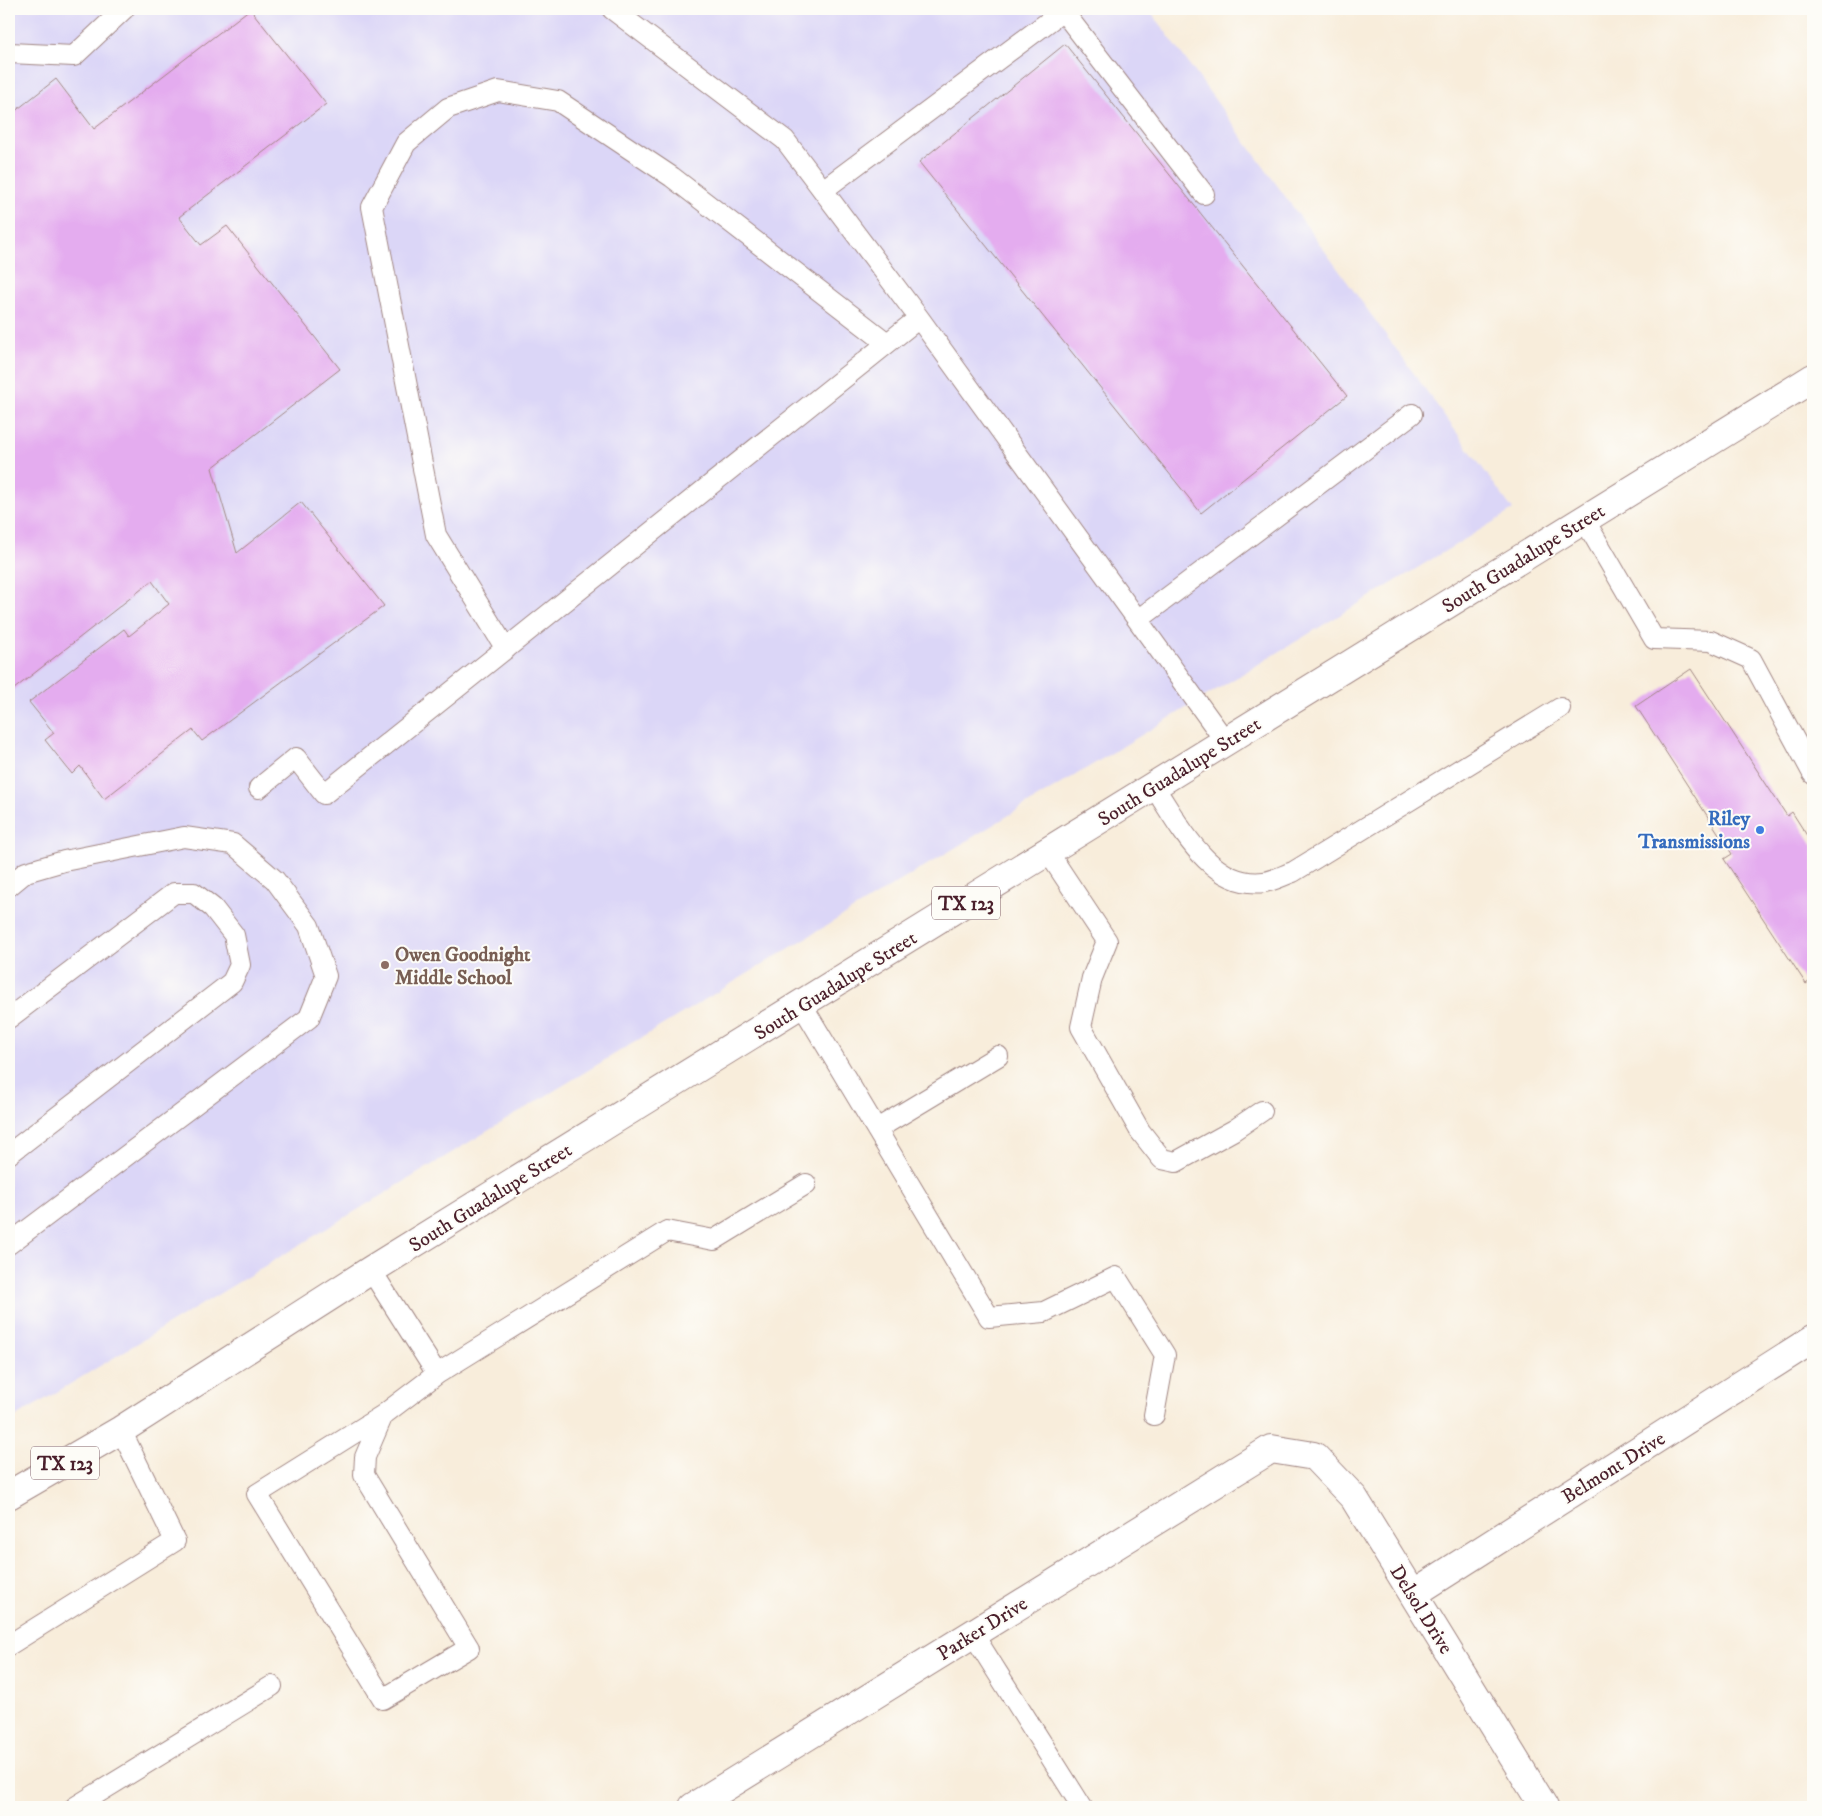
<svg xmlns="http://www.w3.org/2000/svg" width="1822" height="1816" font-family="'IM FELL DW Pica',serif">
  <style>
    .built { fill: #dbd6f7 }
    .building { fill: #e4acef }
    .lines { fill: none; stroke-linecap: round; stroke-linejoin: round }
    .service-casing { stroke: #a18683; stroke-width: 22 }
    .minor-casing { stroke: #a18683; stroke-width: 30 }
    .primary-casing { stroke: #a18683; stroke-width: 30 }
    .service { stroke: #fff; stroke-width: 20 }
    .minor { stroke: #fff; stroke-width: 28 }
    .primary { stroke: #fff; stroke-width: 28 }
    .shop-dot { fill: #3f7fe0; stroke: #fdfcf7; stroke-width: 2 }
    .education-dot { fill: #8d6e63; stroke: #fdfcf7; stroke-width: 2 }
    .labels { text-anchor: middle; stroke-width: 4; stroke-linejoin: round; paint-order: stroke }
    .shield { fill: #fdfcf7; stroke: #806168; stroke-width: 1 }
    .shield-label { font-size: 19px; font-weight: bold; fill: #4a1f2b }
    .street-label { font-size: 20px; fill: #4a1f2b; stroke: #fdfcf7 }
    .shop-label { font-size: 20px; font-weight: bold; fill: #366cbe; stroke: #fdfcf7; text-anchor: end }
    .education-label { font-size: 20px; font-weight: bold; fill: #785e54; stroke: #fdfcf7; text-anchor: start }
  </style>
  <rect width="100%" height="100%" fill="#fdfcf7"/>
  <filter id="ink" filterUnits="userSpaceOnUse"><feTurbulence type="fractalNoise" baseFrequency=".02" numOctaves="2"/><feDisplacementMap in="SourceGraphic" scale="10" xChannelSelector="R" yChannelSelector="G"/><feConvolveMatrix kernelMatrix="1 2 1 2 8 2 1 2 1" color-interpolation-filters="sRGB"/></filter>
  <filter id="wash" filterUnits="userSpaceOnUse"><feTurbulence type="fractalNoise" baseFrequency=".0096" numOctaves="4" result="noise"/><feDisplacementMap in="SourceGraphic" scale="20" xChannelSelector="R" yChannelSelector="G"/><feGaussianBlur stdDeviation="1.12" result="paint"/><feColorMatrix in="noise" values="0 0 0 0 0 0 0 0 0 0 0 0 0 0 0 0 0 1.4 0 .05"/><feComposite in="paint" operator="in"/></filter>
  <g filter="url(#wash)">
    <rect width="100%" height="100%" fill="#f8eddb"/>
    <path class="built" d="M9,9H1149L1513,510L9,1421Z"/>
    <g id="blocks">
      <path class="building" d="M250,9L326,104L179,217L201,245L227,226L340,369L212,468L237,553L301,502L384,606L202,741L193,730L104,799L80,766L72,774L45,740L54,733L29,702L124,629L129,636L169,604L152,581L9,693V116L56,79L94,129Z
        M1065,44L1347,396L1201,513L919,162Z
        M1691,669L1787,816L1792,812L1813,845V979L1806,984L1724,859L1732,854L1636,706Z"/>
    </g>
  </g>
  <g filter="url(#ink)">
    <use href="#blocks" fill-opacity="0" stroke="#a18683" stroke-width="1"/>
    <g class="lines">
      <g class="service-casing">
        <path id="service" d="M612,9L785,140L919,318L1226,742
          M9,53L74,56L124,9
          M823,190L1063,11L1204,194
          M1584,519L1654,639L1711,641L1751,659L1813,774
          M1139,619L1412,414
          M506,649L436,535L372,207L406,143L448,108L498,91L558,101L672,177L887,343
          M1154,787C1179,824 1210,889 1264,882C1273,881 1284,875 1293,872L1560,708
          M259,788L296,758L324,794L919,318
          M1048,852L1107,941L1092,978L1081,1027L1140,1131L1162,1159L1176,1162L1234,1130L1262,1111
          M9,886L26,872L64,861L184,837L233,844L275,880L309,926L326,976L309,1018L9,1244
          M802,1005L989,1317L1044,1312L1116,1277L1165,1355L1154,1415
          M9,1018L174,893H194L213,908L234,935L240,965L232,982L9,1154
          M877,1129L998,1056
          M371,1270L437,1374L667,1231L714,1240L806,1184
          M383,1415L365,1457L364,1475L469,1648L383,1699L257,1494L383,1415L437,1374
          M973,1634L1082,1807
          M9,1645L175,1541L121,1430
          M75,1807L272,1686"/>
      </g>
      <g class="minor-casing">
        <path id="minor" d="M1413,1594L1813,1339
          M693,1807L1271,1449L1314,1456L1354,1498L1544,1807"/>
      </g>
      <g class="primary-casing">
        <path id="primary" d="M9,1495L121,1430L371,1270L1813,378"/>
      </g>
      <use href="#service" class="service"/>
      <use href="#minor" class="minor"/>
      <use href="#primary" class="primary"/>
    </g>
  </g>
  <circle class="shop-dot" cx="1760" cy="830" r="5"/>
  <circle class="education-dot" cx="385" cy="965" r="5"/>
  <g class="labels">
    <g class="shield">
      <rect x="932" y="886.5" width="68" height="33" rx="4"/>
      <rect x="31" y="1446.5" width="68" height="33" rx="4"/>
    </g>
    <g class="shield-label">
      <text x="966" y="910">TX 123</text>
      <text x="65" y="1470">TX 123</text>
    </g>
    <g class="street-label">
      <text transform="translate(1523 558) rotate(-32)" y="7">South Guadalupe Street</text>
      <text transform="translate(1179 771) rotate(-32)" y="7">South Guadalupe Street</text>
      <text transform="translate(835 985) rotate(-32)" y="7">South Guadalupe Street</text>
      <text transform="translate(490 1197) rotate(-32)" y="7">South Guadalupe Street</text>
      <text transform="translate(1613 1467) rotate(-32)" y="7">Belmont Drive</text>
      <text transform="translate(1422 1609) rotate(58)" y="7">Delsol Drive</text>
      <text transform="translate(982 1628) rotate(-32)" y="7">Parker Drive</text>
    </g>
    <g class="shop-label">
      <text x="1750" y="825">Riley<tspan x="1750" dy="23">Transmissions</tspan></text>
    </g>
    <g class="education-label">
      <text x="395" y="961">Owen Goodnight<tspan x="395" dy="23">Middle School</tspan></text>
    </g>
  </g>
  <rect width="1822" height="1816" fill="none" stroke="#fdfcf7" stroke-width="30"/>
</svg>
